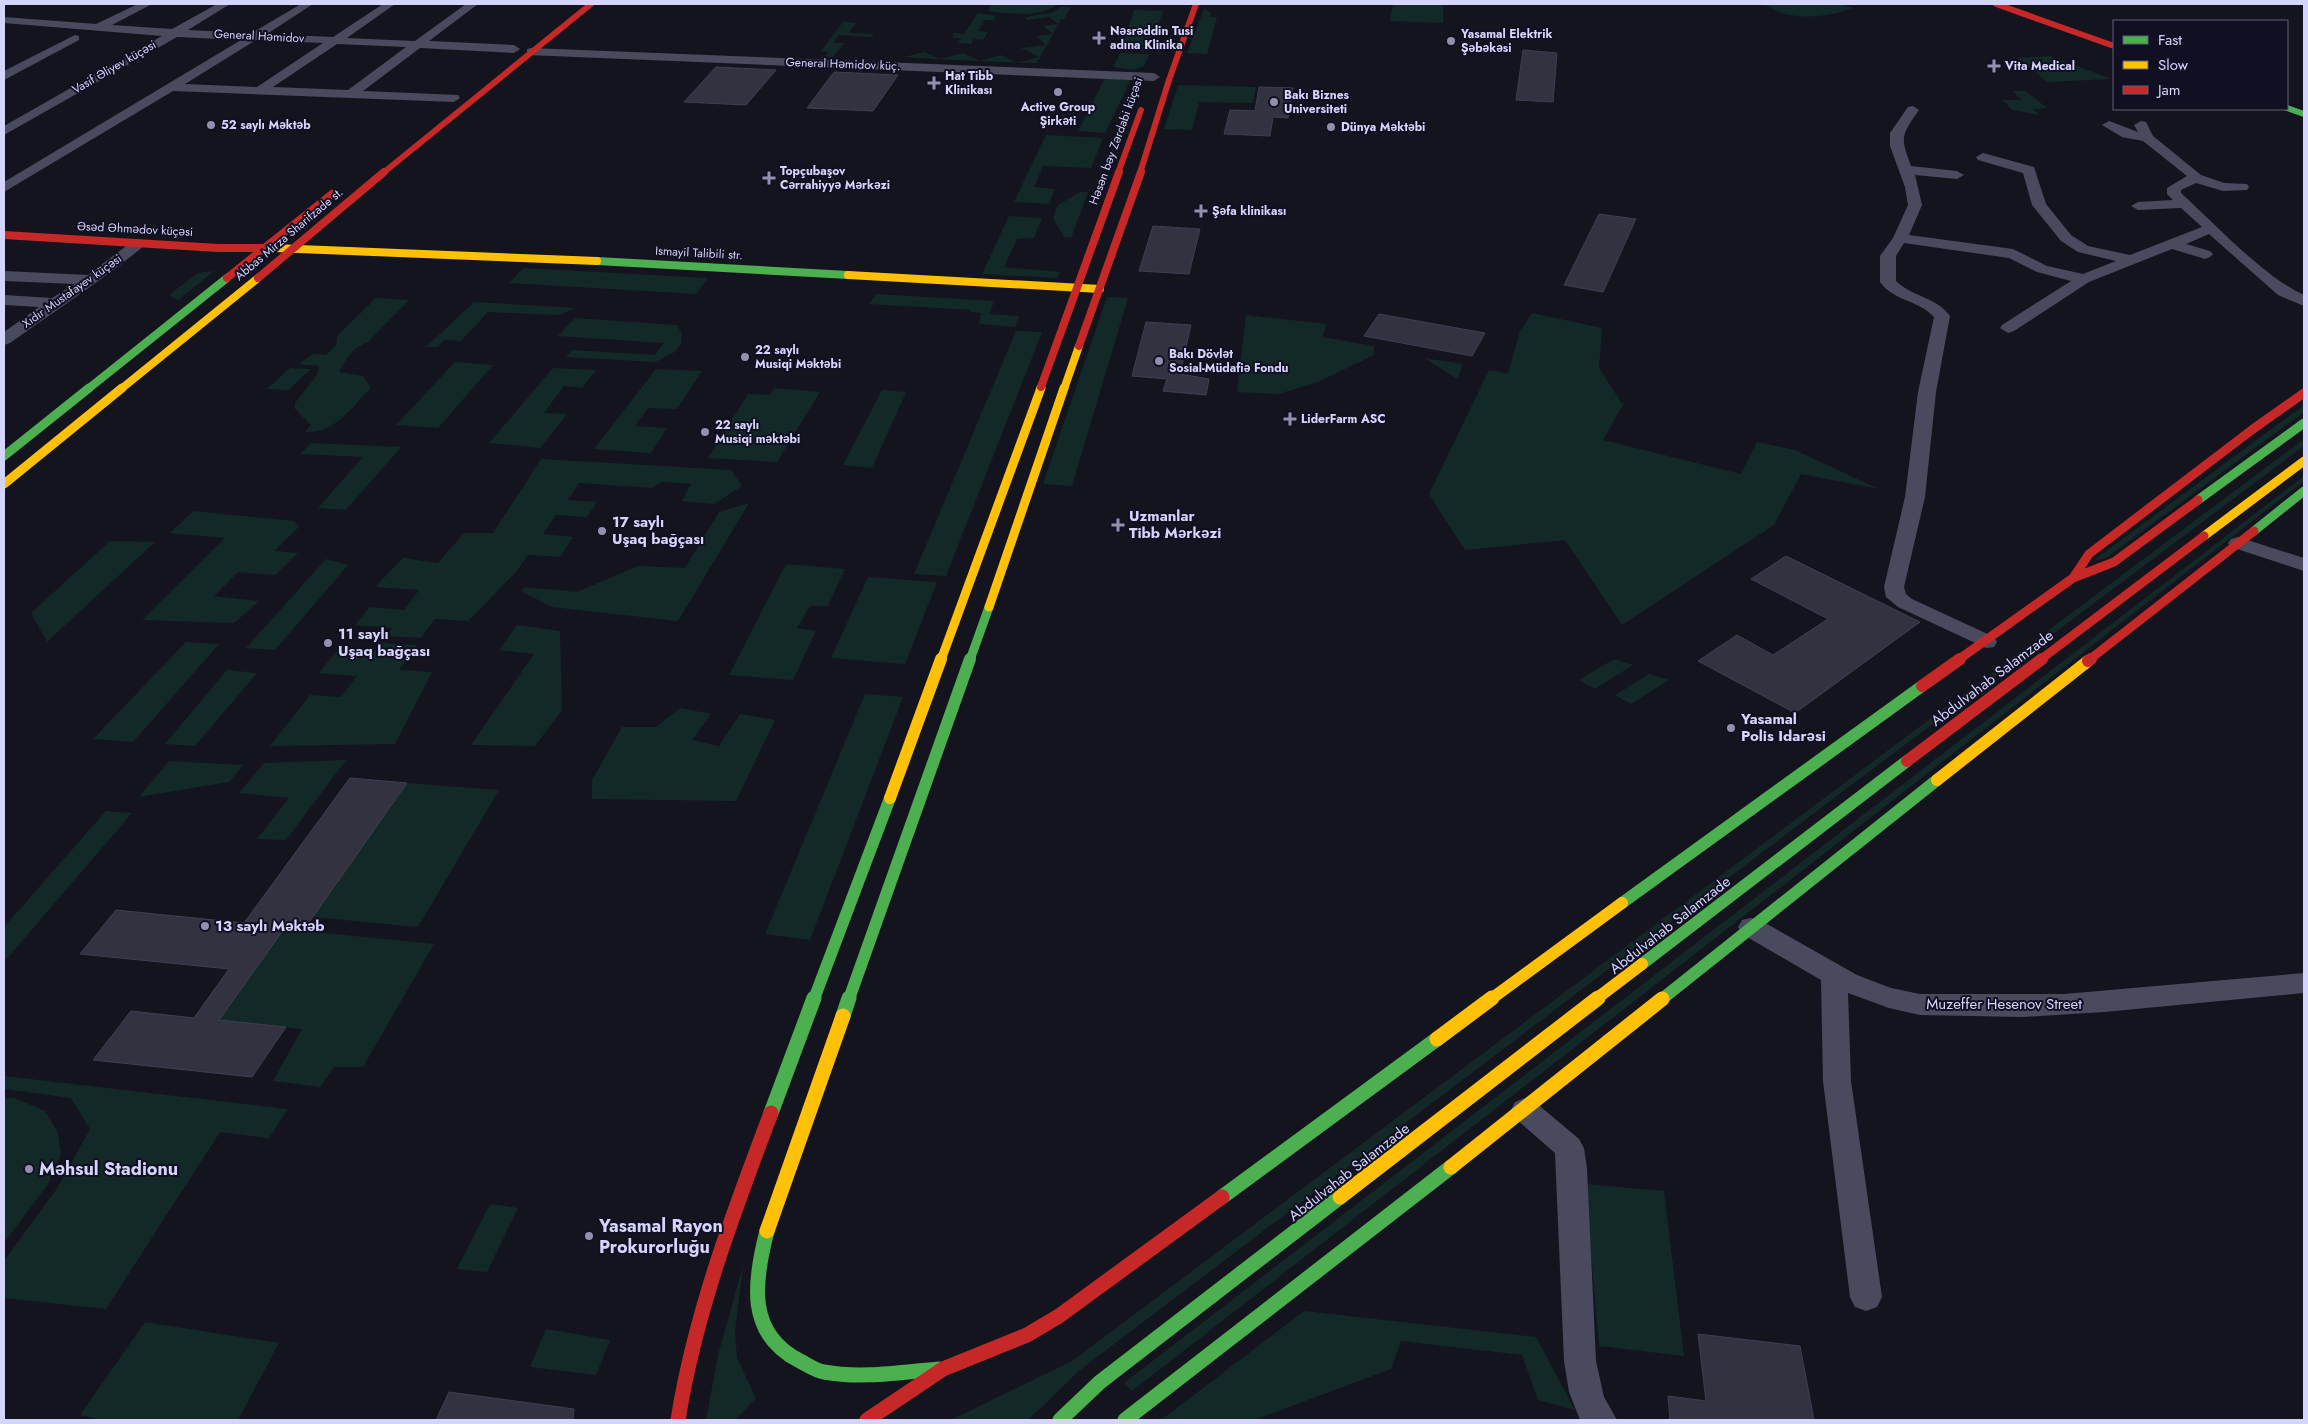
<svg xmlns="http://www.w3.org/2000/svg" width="2308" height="1424" font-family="Jost,sans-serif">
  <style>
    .green { fill: #132928 }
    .building { fill: #323240; stroke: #403f51 }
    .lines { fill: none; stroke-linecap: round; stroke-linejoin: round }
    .street { fill: #4a4a5e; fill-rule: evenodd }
    .fast-far4 { stroke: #4caf50; stroke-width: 6 }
    .fast-far3 { stroke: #4caf50; stroke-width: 8 }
    .fast-far2 { stroke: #4caf50; stroke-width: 9 }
    .fast-far1 { stroke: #4caf50; stroke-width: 12 }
    .fast { stroke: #4caf50; stroke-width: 15 }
    .slow-far3 { stroke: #ffc107; stroke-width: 8 }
    .slow-far2 { stroke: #ffc107; stroke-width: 9 }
    .slow-far1 { stroke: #ffc107; stroke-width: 12 }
    .slow { stroke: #ffc107; stroke-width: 15 }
    .jam-far4 { stroke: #c62828; stroke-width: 6 }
    .jam-far3 { stroke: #c62828; stroke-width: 8 }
    .jam-far2 { stroke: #c62828; stroke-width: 9 }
    .jam-far1 { stroke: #c62828; stroke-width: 12 }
    .jam { stroke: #c62828; stroke-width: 15 }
    .poi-dot { fill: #9191ae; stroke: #111022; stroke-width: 2 }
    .labels { text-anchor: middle; stroke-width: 4; stroke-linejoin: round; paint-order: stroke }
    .far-poi-label { font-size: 12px; font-weight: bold; fill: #d5d4fc; stroke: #111022; text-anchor: start }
    .far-street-label { font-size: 12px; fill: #d5d4fc; stroke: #111022 }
    .poi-label { font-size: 15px; font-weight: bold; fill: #d5d4fc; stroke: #111022; text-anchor: start }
    .street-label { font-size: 15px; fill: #d5d4fc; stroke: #111022 }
    .near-poi-label { font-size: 18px; font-weight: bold; fill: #d5d4fc; stroke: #111022; text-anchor: start }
  </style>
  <rect width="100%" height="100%" fill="#14141e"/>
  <path class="green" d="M991,4L1056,5C1039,18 1013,13 992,12L989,11Z
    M1393,4H1443V23L1390,21Z
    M1763,4H1842L1852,8C1833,16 1806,19 1785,14C1778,13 1770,7 1763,4Z
    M1060,7H1071L1064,19H1061L1037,63C993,62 948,60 904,57L924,52L940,59L963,53L979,61L1001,55L1017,63L1039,57L1021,48L1046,45L1036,36L1053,34L1043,26L1058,24L1049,17L1026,20L1027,17L1051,13Z
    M1204,9L1211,13L1210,17H1217L1207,54L1187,53Z
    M1134,10L1163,11L1149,51L1121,50Z
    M978,13L996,16L994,20H985L978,31L988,32L983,40L974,39L971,44L958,43L961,38H952L954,33L964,34Z
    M843,22L856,23L849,33L874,34L871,37L839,35L833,43H844L832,58L825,57L829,52L821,51Z
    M1120,53L1149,54L1144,66L1134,70L1113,67Z
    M2050,56L2112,79L2047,82L2018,58Z
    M1105,78L1131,79L1105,133L1078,131Z
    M1178,85L1256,87L1253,103L1199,102L1192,130L1164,129Z
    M2012,91H2026L2047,108L2033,109L2040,115L2013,110L2002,100H2022Z
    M1046,135L1103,138L1091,168L1043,166L1034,187L1055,189L1049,204L1014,202Z
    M1080,192H1088L1071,238L1064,237L1053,218L1058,205Z
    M1009,216L1042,218L1034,238L1017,239L1004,267L1060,272L1057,278L982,274Z
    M523,268L708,278L696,294L509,283Z
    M214,271L178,300L169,295L198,273Z
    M876,294L994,301L990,314L1019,316L1015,327L979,324L981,313L970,312L971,310L869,304Z
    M1107,297L1128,298L1072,486L1043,484Z
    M376,298L409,300L367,343C352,347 346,360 339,372L363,376L371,388C350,409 336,433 305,432L311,425L295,409V403L317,375L319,366L299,364L313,354L326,355L336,346L337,336Z
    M474,302L576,308L559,315L488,312L461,341L444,340L438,347H426Z
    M1532,313L1602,328L1599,368L1623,405L1603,440L1741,474L1757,442L1795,450L1879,489L1801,474L1774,525L1622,625L1565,540L1465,550L1429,494L1489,370L1508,373L1520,331Z
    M1246,315L1327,324L1322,337L1374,346V355L1318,382L1278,394L1237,392Z
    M575,318L677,325L682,334L681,344L673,353L655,362L566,357L572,350L655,355L664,343L558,336Z
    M1016,331L1042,332L946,576L914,574Z
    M1424,358L1463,364L1457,379Z
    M455,362L493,365L438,428L396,425Z
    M290,368L311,369L288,390L267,389Z
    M553,368L596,370L582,388L564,386L544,413L567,414L540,448L489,443Z
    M656,369L702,371L677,409L648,408L635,426L667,428L651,453L594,449Z
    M774,388L820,392L777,462L708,458L748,394L770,395Z
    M882,390L906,392L872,468L843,465Z
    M2304,405V412L2106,558L2094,560Z
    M2304,439V446L1842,792L1080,1370L1028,1420H951L1072,1361Z
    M311,443L401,447L346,510L318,508L363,457L300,454Z
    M541,459L731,470L742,486L714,504L682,501L691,484L662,482L652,488L579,483L568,500L597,502L587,517L556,515L543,534L573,537L560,557L528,555L516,572L468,621L435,619L421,638L386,636L392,628L355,625L370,607L404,610L419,590L375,587L403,558L438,563L464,533H493Z
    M2304,476V481L1132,1391L1124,1383Z
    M749,503L678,621L552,607L521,591L525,587L577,592L638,566L685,568L719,512Z
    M193,511L294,521L299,527L274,551L298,553L275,575L238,572L214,596L259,601L234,623L142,620L225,538L170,533Z
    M110,541L155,542L47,642L31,613Z
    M326,559L348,565L275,650L246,648Z
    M786,564L845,569L828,606H810L797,628L816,631L793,680L729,675Z
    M868,577L937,582L905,664L831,658Z
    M517,625L560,631L562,710L535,746L471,745L534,654L499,650Z
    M186,642L219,644L133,742L93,739Z
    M382,643L417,645L399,670L432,672L395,744L270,746L310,695L341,697L357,676L319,673L339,648L376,651Z
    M1614,659L1633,665L1595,689L1579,680Z
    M227,670L257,673L195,746L165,744Z
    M1649,674L1669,680L1631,704L1615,695Z
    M865,694L903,697L810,940L765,934Z
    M680,708L711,714L692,740L719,746L740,714L775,720L736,801L592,799V780L622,727H656Z
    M346,760L286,840L257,839L289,798L239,793L264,763Z
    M169,761L243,765L229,782L139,797Z
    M407,783L499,790L418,927L313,917Z
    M106,811L132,813L4,962V927Z
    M284,929L434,944L363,1067H334L320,1087L273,1081L302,1029L219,1020Z
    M4,1076L288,1109L269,1138L220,1132L106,1309L4,1298V1261L58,1187L90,1129L71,1098L4,1089Z
    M4,1098H14L45,1111L58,1133L61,1154L48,1184L4,1243Z
    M1585,1184L1664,1191L1684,1356L1599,1346Z
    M490,1204L518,1208L487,1272L457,1269Z
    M743,1266L735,1331L737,1358L756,1398L735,1420H706L718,1355Z
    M1304,1311L1536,1337L1575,1410L1538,1400L1522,1355L1401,1341L1391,1369L1254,1420H1161Z
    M145,1322L279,1343L238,1420H102L80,1415Z
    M546,1329L610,1340L596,1375L530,1367Z"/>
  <path class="building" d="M1523,50L1557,53L1553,102L1516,100Z
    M716,67L776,70L746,105L684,102Z
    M834,72L898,75L873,111L807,108Z
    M1259,87L1293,88L1288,118L1273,117L1270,136L1224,134L1230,110L1255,111Z
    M1599,214L1636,219L1603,292L1564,285Z
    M1153,226L1200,229L1189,274L1139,271Z
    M1379,314L1485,333L1472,356L1364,336Z
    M1146,322L1191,325L1180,374L1209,379L1206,395L1163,391L1167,379L1132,376Z
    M1786,556L1920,622L1795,713L1698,661L1737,635L1773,655L1828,619L1751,579Z
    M350,778L407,783L303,931L284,929L219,1020L286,1027L252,1077L93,1060L131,1011L194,1018L229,969L80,954L116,910L244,923Z
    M1698,1334L1800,1346L1814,1420H1670L1668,1396L1706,1401Z
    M449,1392L574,1409L573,1420H436Z"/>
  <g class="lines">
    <path class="street" d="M138,4H152L112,25L172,29L217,4H230L188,30L252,33L301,4H313L267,34L333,37L383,4H395L347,38L415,41L466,4H478L429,41L514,45L520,49L514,53L420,48L363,91L458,95L460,98L454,102L173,91L4,192V182L241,40L177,37L4,135V126L162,36L4,23V17L96,24ZM256,40L323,43L257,87L185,84ZM337,44L406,47L348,90L273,87Z
      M75,35L79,36V40L4,80V71Z
      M531,48L1154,73L1160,77L1154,81L527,55V49Z
      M1913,106L1919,110C1901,136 1900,136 1911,166L1957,171L1964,175L1957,179L1915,175L1922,205L1909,235L2013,249L2047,266L2083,274L2116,261L2078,252L2061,241L2032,205L2023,173L1978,160L1976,157L1983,153L2034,167L2046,204L2071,235L2088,246L2130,255L2202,227L2181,208L2138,210L2131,206L2138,202L2173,200L2167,194V188L2187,176L2143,141L2122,137L2102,125L2109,121L2138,132L2134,125L2141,121L2146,122L2153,136L2201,175L2224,183L2247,184L2249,187L2247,190L2223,191L2196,183L2181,190V193C2215,224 2264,277 2304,295V306L2278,295L2209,234L2186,244L2210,251L2213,254L2210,257L2205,259L2172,249L2089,282L2014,331L2008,333L2000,328L2002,325L2071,281L2037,272L2009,258L1904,243L1896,256V281C1912,297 1937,297 1950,316L1936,392L1925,497L1904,587L1906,594L1912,599L1994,637L1997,642L1994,647L1986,648L1898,607L1886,597L1884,587L1905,497L1918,392L1934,317C1919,300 1893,301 1880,282V256L1893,238L1908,205L1905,187L1890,146V133L1908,107Z
      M139,239L146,243L144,246C101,281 55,311 10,343L4,345V332L39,307L4,305V295L52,298L75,284L4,281V271L88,275L134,240Z
      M2238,537L2304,558V571L2231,547L2228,543L2231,539Z
      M1751,918L1760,920L1857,975L1891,988L1920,994H2064L2304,973V993L2104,1012L2023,1017L1920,1015L1889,1008L1848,993L1851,1081L1882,1297L1877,1307L1866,1311L1855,1307L1850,1297L1823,1081L1821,980L1742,934L1738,927L1742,920Z
      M1525,1098L1535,1102L1579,1139L1584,1148L1587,1169L1596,1361L1604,1397L1617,1420H1580L1569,1392L1564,1361L1555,1153L1515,1118L1511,1110L1515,1102Z"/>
    <path class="fast-far4" d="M2287,108L2304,114"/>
    <path class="fast-far3" d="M597,261L848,275
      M88,389L227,278"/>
    <path class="fast-far2" d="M4,456L89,388
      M2198,500L2304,423
      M2254,531L2304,491
      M970,660L989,607"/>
    <path class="fast-far1" d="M1622,903L1922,686
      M1642,964L1907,761
      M814,999L890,798
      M849,999L970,659
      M1662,999L1937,780"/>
    <path class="fast" d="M843,1016L849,998
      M771,1113L814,998
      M1222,1197L1437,1039
      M767,1231C754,1281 746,1334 800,1361C808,1365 816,1371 824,1372C862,1379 902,1372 939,1369
      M1060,1420L1100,1382L1340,1197
      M1125,1420L1451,1167"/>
    <path class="slow-far3" d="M274,248L597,261
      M848,275L1100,289
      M121,389L258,278
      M1040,389L1041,387
      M1064,389L1079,346"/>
    <path class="slow-far2" d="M4,484L122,388
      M2204,536L2304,461
      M989,607L1064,388
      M941,660L1041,388"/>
    <path class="slow-far1" d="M1937,780L2088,661
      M890,798L941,659
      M1491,999L1622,903
      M1596,999L1642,964"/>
    <path class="slow" d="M1437,1039L1492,998
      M1451,1167L1662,999
      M1340,1197L1598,998
      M767,1231L843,1016"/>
    <path class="jam-far4" d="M1996,4L2114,46
      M383,173L591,4
      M1118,173L1141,110
      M1140,173L1169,80L1196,4"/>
    <path class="jam-far3" d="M4,235L218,248H274
      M227,278L332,194
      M258,278L384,172
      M1079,346L1141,172
      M1041,387L1119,172"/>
    <path class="jam-far2" d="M2073,578L2089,554L2253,429L2304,393
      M1958,660L2073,578L2114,562L2198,500
      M2040,660L2204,536
      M2089,660L2254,531"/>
    <path class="jam-far1" d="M2088,661L2091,659
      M1922,686L1960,659
      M1907,761L2042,659"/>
    <path class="jam" d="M678,1420C695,1313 733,1214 771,1113
      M867,1420L943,1369L1027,1335L1059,1316L1222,1197"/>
  </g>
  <g class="poi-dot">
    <path d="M1096.5 30.5h5v5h5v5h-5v5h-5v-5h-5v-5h5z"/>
    <circle cx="1451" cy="41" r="5"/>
    <path d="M1991.5 58.5h5v5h5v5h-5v5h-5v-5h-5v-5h5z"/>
    <path d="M931.5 75.5h5v5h5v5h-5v5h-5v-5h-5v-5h5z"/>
    <circle cx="1058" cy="92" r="5"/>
    <circle cx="1274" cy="102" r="5"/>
    <circle cx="211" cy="125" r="5"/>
    <circle cx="1331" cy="127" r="5"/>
    <path d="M766.5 170.5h5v5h5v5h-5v5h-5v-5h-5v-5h5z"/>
    <path d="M1198.5 203.5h5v5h5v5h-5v5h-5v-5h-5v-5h5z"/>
    <circle cx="745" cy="357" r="5"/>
    <circle cx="1159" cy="361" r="5"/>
    <path d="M1287.5 411.5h5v5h5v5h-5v5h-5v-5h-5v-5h5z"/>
    <circle cx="705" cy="432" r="5"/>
    <path d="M1115.5 517.5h5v5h5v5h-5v5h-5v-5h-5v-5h5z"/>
    <circle cx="602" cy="531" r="5"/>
    <circle cx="328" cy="643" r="5"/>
    <circle cx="1731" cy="728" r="5"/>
    <circle cx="205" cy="926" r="5"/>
    <circle cx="29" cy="1169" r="5"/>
    <circle cx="589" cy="1236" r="5"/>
  </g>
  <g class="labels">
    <g class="far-poi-label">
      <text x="1110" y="35">Nəsrəddin Tusi<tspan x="1110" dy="14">adına Klinika</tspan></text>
      <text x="1461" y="38">Yasamal Elektrik<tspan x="1461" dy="14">Şəbəkəsi</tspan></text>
      <text x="2005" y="70">Vita Medical</text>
      <text x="945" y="80">Hat Tibb<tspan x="945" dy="14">Klinikası</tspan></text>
      <text x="1284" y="99">Bakı Biznes<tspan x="1284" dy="14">Universiteti</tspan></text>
      <text x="1058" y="111" text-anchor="middle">Active Group<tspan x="1058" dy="14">Şirkəti</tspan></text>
      <text x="221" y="129">52 saylı Məktəb</text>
      <text x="1341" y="131">Dünya Məktəbi</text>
      <text x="780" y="175">Topçubaşov<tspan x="780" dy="14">Cərrahiyyə Mərkəzi</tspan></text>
      <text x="1212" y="215">Şəfa klinikası</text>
      <text x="755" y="354">22 saylı<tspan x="755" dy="14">Musiqi Məktəbi</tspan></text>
      <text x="1169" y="358">Bakı Dövlət<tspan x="1169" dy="14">Sosial-Müdafiə Fondu</tspan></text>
      <text x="1301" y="423">LiderFarm ASC</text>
      <text x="715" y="429">22 saylı<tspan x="715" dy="14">Musiqi məktəbi</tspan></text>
    </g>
    <g class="far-street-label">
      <text transform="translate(259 36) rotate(3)" y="4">General Həmidov</text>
      <text transform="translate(843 64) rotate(2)" y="4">General Həmidov küç.</text>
      <text transform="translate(114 67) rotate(-30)" y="4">Vasif Əliyev küçəsi</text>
      <text transform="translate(1116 141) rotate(-70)" y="4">Həsən bəy Zərdabi küçəsi</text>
      <text transform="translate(135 229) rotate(3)" y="4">Əsəd Əhmədov küçəsi</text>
      <text transform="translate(289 234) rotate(-40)" y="4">Abbas Mirza Sharifzade st.</text>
      <text transform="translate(699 253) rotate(3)" y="4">Ismayil Talibili str.</text>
      <text transform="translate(72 291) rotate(-35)" y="4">Xıdır Mustafayev küçəsi</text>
    </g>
    <g class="poi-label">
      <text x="1129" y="521">Uzmanlar<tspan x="1129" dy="17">Tibb Mərkəzi</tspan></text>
      <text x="612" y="527">17 saylı<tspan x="612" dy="17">Uşaq bağçası</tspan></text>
      <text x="338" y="639">11 saylı<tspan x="338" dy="17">Uşaq bağçası</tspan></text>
      <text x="1741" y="724">Yasamal<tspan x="1741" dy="17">Polis Idarəsi</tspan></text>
      <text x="215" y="931">13 saylı Məktəb</text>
    </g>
    <g class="street-label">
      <text transform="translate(1992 678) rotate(-37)" y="5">Abdulvahab Salamzade</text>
      <text transform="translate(1670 925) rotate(-38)" y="5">Abdulvahab Salamzade</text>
      <text x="2004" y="1009">Muzеffеr Hеsеnov Street</text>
      <text transform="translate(1349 1172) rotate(-38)" y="5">Abdulvahab Salamzade</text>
    </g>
    <g class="near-poi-label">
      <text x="39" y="1175">Məhsul Stadionu</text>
      <text x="599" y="1232">Yasamal Rayon<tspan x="599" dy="21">Prokurorluğu</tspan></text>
    </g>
  </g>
  <rect width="2308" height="1424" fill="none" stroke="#d5d4fc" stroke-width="10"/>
  <rect x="2113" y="20" width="175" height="90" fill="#111022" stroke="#5f5e79"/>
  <rect x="2123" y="36" width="25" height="8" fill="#4caf50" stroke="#5f5e79"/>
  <text x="2158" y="45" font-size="15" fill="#d5d4fc">Fast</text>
  <rect x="2123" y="61" width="25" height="8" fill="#ffc107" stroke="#5f5e79"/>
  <text x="2158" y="70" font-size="15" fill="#d5d4fc">Slow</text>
  <rect x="2123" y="86" width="25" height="8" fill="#c62828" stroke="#5f5e79"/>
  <text x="2158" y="95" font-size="15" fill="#d5d4fc">Jam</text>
</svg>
